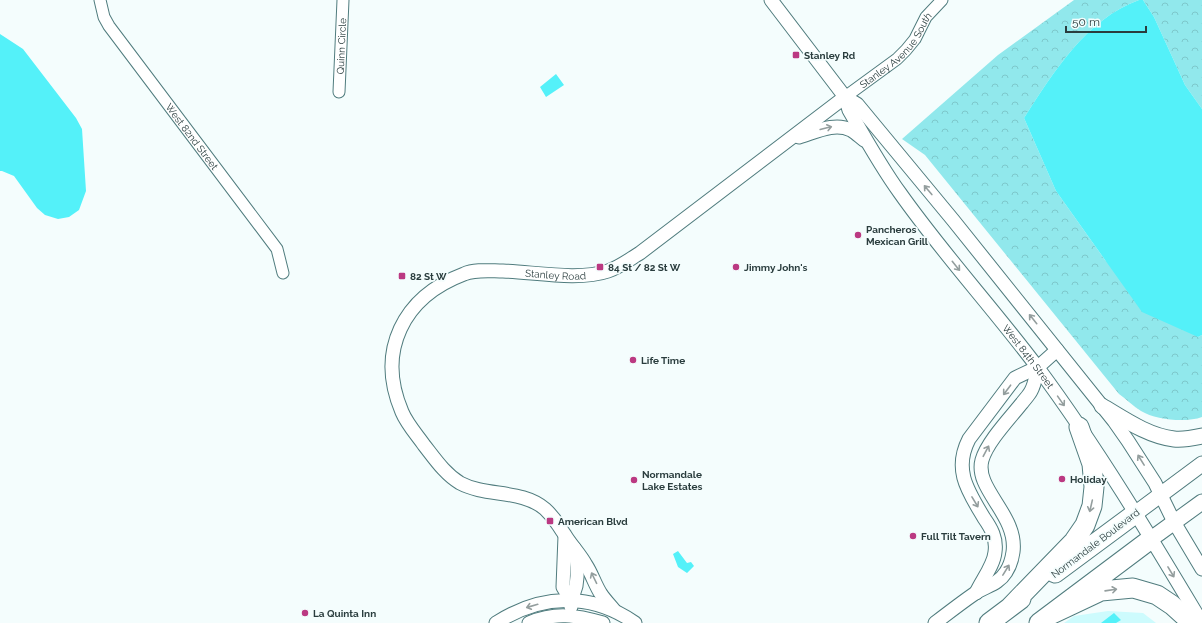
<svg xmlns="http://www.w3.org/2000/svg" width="1202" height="623" font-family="Raleway,sans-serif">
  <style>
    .built { fill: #cdfbfd }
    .forest { fill: url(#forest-crowns) }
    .water { fill: #54f1f9 }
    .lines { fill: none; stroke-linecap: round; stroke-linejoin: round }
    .minor-casing { stroke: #507c7e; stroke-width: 13 }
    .tertiary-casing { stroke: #507c7e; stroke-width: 15 }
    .secondary-casing { stroke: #507c7e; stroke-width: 17 }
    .motorway-casing { stroke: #507c7e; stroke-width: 21 }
    .minor { stroke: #fff; stroke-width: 11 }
    .tertiary { stroke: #fff; stroke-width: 13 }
    .secondary { stroke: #fff; stroke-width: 15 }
    .motorway { stroke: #fff; stroke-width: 19 }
    .oneway { stroke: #949e9e }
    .poi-dot { fill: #bb3982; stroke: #f4fdfd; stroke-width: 1.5 }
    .labels { text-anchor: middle; stroke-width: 3.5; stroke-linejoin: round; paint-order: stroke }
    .street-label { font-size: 10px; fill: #2a3d3e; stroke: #f4fdfd }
    .poi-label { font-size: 10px; font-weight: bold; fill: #2a3d3e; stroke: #f4fdfd; text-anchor: start }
  </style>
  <defs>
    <pattern id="forest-crowns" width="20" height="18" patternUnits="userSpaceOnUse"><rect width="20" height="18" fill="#91e8ec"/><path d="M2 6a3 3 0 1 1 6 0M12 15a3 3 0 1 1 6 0" fill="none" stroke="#7dc8cb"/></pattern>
  </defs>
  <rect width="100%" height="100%" fill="#f4fdfd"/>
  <path class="built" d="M1108,611L1143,613L1156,623H1064L1074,616Z"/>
  <path class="forest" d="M1074,0H1139C1086,19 1053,73 1024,118L1056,191L1105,260L1198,337L1202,335V417C1186,423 1156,420 1141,411C1133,406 1126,399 1119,394L925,155L902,139L998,55Z
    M1143,0H1202V109L1185,85L1154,17Z"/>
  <path class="water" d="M1139,0H1143L1154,17L1185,85L1202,109V335L1198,337L1142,312L1056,191L1024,118C1053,73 1086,19 1139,0Z
    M0,34L23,49L76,118L82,129L86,191L79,210L69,217L58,219L45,215L37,208L14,176L2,171H0Z
    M556,74L564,85L546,97L540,87Z
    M678,551L687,563L691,562L694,566L687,573L678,567L673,554Z
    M1114,613L1121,620L1116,623H1101Z"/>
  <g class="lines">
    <g class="minor-casing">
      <g id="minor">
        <path id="s1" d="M100,0L104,17L109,26L277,249L283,273"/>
        <path id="s2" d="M339,92L343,0"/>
        <path id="s3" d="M845,97L897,59L906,50L915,39L926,17L942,0"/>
      </g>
    </g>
    <g class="tertiary-casing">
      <g id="tertiary">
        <path id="s4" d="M771,0L845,97L849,110C865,138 881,167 900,193C943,254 993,308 1038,368C1098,449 1150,536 1202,623"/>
        <path d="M845,97L857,104L953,220L1114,421L1128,441L1155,483L1174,522L1202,569"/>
        <path d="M799,137C816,132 834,122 851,130C856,133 860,137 864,140"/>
        <path d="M565,536L563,587L571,600"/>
        <path d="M976,593C982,580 994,565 995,552C997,538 991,528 984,518C968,491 953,470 969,439L1015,378L1038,367L1057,350"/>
        <path d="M571,607C571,599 574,593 576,586C578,574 577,559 574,548"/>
        <path id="s5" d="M614,610C610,605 605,600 601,594C595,585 592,574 586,565C580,554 571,545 565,535C557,524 556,519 545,509C522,489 486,497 460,483C445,474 435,459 424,445C417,435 407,424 402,412C376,351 403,297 464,274C475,269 491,271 503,271C534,272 579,281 608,271C620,267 630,259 640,253L845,97"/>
        <path d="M496,623C541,594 591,592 635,623"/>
        <path d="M529,623C555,612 576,615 603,623"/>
        <path d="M935,623C948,613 961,603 974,594C985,586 998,585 1006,572C1010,566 1012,559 1013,552C1018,515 974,489 982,460C987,442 1010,418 1022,403C1025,399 1029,395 1031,391C1035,384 1036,375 1038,367"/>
      </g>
    </g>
    <g class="secondary-casing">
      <path id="secondary" d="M1102,406C1124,419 1148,436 1174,439C1183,440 1193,438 1202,436
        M1136,513L1202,464
        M1151,539L1202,502"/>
    </g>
    <g class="motorway-casing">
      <path id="motorway" d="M1055,573L1136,513
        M1010,607L1074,541L1085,525L1092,506L1094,487L1092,464L1079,427
        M1050,615L1101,591L1133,588L1157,595L1172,605L1192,623
        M989,623L1021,599
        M1039,623L1151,539"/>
    </g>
    <use href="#minor" class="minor"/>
    <use href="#tertiary" class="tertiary"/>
    <use href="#secondary" class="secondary"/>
    <use href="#motorway" class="motorway"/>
  </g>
  <defs><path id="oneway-shaft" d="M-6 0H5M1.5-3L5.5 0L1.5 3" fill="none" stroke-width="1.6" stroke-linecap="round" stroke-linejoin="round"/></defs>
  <g class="oneway">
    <use href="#oneway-shaft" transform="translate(826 128) rotate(-14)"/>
    <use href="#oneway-shaft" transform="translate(928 190) rotate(-130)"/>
    <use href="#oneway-shaft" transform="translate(956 266) rotate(51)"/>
    <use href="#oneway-shaft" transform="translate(1033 319) rotate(-129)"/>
    <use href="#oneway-shaft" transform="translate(1007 390) rotate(127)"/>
    <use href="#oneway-shaft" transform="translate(1061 401) rotate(55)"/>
    <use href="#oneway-shaft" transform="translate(986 451) rotate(-62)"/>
    <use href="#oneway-shaft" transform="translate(1141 460) rotate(-122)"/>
    <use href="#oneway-shaft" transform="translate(975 502) rotate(59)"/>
    <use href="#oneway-shaft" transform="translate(1091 506) rotate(103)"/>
    <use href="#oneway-shaft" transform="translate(1006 570) rotate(-58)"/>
    <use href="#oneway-shaft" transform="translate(1171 572) rotate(59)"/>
    <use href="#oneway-shaft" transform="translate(594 578) rotate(-116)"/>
    <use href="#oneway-shaft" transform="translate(1111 590) rotate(-8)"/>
    <use href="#oneway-shaft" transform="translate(532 606) rotate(164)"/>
  </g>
  <g class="poi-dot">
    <rect x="792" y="51" width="8" height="8" rx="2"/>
    <circle cx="858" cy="235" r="4"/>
    <rect x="596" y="263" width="8" height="8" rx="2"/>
    <circle cx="736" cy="267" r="4"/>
    <rect x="398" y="272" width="8" height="8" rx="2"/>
    <circle cx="633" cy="360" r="4"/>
    <circle cx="1062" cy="479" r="4"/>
    <circle cx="634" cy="480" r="4"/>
    <rect x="546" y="517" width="8" height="8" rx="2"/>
    <circle cx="913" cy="536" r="4"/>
    <circle cx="305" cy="613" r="4"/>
  </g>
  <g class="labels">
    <g class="street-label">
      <text dy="4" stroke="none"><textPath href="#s2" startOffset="46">Quinn Circle</textPath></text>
      <text dy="4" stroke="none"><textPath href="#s3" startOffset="70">Stanley Avenue South</textPath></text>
      <text dy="4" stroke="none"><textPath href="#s1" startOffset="166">West 82nd Street</textPath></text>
      <text dy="4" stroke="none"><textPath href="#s5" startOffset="569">Stanley Road</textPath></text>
      <text dy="4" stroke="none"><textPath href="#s4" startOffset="441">West 84th Street</textPath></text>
      <text transform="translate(1095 543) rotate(-37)" y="4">Normandale Boulevard</text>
    </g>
    <g class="poi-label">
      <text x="804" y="59">Stanley Rd</text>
      <text x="866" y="233">Pancheros<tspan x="866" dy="12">Mexican Grill</tspan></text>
      <text x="608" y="271">84 St / 82 St W</text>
      <text x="744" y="271">Jimmy John's</text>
      <text x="410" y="280">82 St W</text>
      <text x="641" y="364">Life Time</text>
      <text x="642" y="478">Normandale<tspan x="642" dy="12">Lake Estates</tspan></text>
      <text x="1070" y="483">Holiday</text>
      <text x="558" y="525">American Blvd</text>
      <text x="921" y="540">Full Tilt Tavern</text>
      <text x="313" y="617">La Quinta Inn</text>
    </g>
  </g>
  <path d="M1066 26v6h80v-6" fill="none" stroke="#2a3d3e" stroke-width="2"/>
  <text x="1072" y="26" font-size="12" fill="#2a3d3e" stroke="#f4fdfd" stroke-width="3" paint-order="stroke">50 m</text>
</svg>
